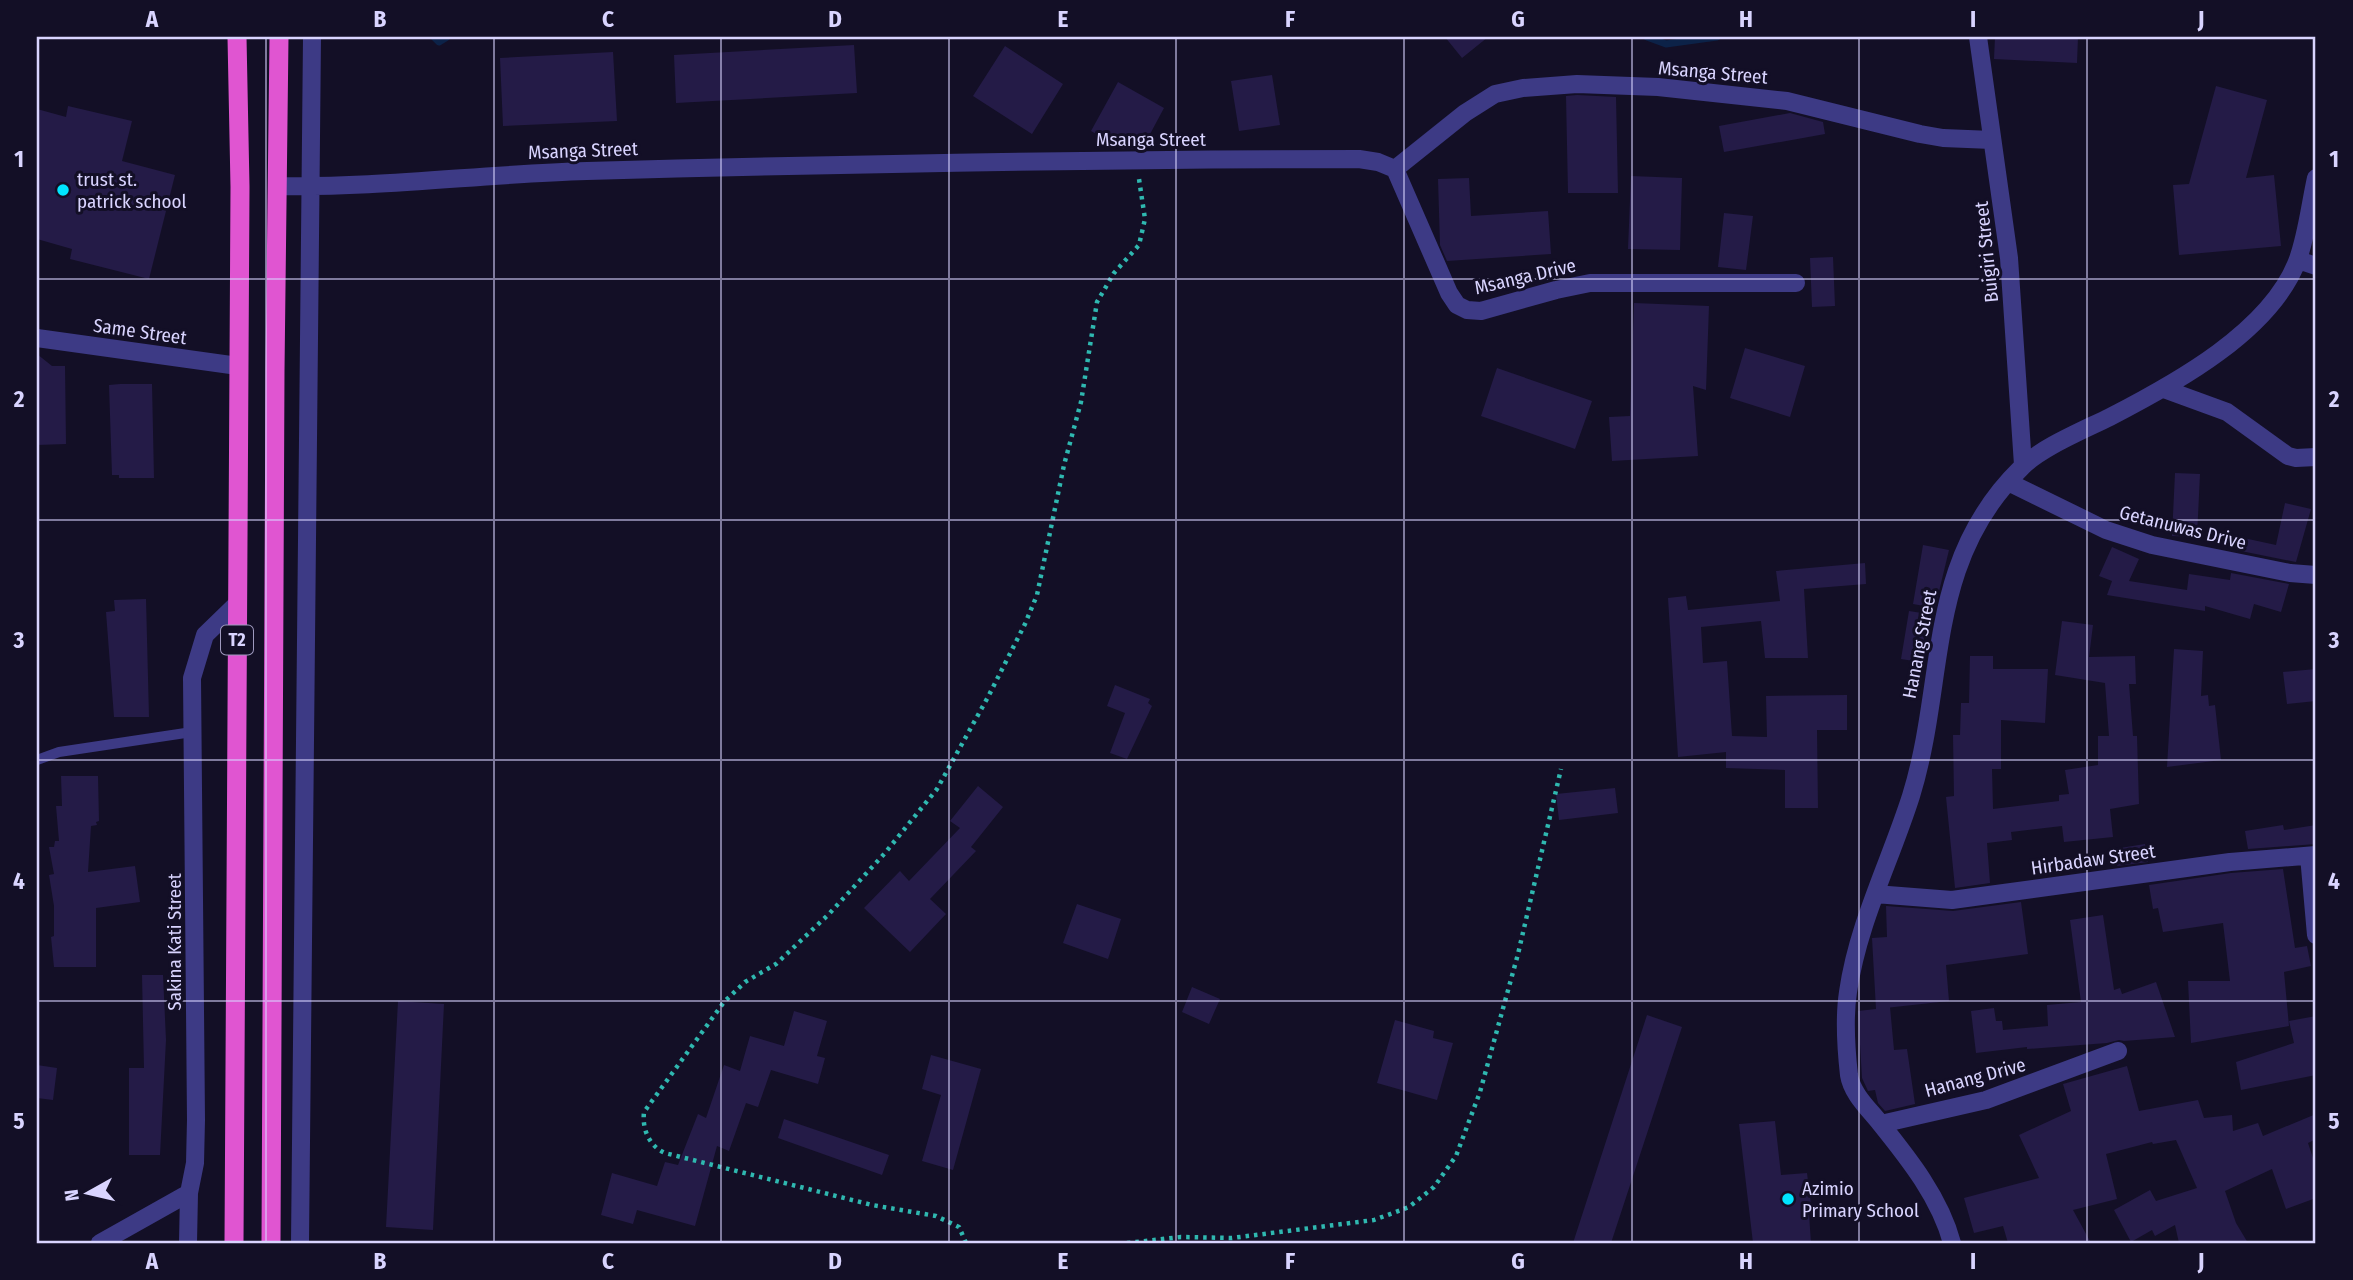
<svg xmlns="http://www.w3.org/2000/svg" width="2353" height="1280" font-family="'Fira Sans Condensed',sans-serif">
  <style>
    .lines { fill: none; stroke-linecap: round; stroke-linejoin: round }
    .stream { stroke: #0c2248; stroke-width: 7 }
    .building { fill: #241b47 }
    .path { stroke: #2fb8b0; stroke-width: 4.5; stroke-dasharray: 3.5 5; stroke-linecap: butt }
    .service { stroke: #3d3a85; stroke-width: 10 }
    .minor { stroke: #3d3a85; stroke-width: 18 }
    .trunk { stroke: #e055d1; stroke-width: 19 }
    .grid { fill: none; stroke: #d9d4ff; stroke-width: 2; stroke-opacity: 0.55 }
    .poi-dot { fill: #00e5ff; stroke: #130f26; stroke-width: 2.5 }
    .labels { text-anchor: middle; stroke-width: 6; stroke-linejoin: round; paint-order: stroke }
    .shield { fill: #130f26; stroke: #9e99be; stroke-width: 2 }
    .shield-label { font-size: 18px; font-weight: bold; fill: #d9d4ff }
    .street-label { font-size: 19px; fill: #d9d4ff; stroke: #130f26 }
    .poi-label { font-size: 19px; fill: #d9d4ff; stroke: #130f26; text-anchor: start }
    .neatline { fill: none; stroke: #d9d4ff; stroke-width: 2.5 }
    .grid-label { font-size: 23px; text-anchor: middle; font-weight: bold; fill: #d9d4ff }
  </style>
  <rect width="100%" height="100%" fill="#130f26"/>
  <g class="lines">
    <path class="stream" d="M434,37L439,42L447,37
      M1647,37L1666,44L1717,37"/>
  </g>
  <path class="building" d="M1445,37H1488L1462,58Z
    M1995,37H2078L2077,63L1994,59Z
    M854,45L857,93L676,103L674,55Z
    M1005,46L1063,84L1032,134L973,96Z
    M613,52L617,121L503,126L500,58Z
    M1272,75L1280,125L1239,131L1231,81Z
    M1118,82L1164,108L1142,149H1123L1091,131Z
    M2216,86L2267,100L2246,178L2274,175L2281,246L2179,255L2173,185L2189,184Z
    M1577,95L1616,97L1618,193H1568L1566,96Z
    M68,106L132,121L122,161L175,175L149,279L70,259L72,249L37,239V109L66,117Z
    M1790,113L1823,122L1825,134L1724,152L1719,126Z
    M1631,176L1682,178L1680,250L1628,249Z
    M1469,178L1471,216L1548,211L1551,254L1447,261L1440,245L1438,179Z
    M1724,213L1753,216L1746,270L1718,267Z
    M1833,257L1835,306L1812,307L1810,258Z
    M1634,303L1709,306L1706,390L1693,386L1698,456L1612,461L1609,417L1630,416Z
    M1745,348L1805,366L1790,417L1730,398Z
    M37,354L52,366H65L66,444L37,445Z
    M1497,368L1592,401L1575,449L1481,416Z
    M120,384H152L154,478H119V475H112L109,385Z
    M2175,473L2200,474L2197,537L2172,536Z
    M2285,503L2311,509L2296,562L2236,550L2239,537L2276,545Z
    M1923,545L1949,550L1935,608L1913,604Z
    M2112,547L2139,559L2129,581L2187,590L2189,574L2230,580L2231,573L2289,584L2281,612L2254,604L2250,619L2205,606V611L2107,595L2112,581L2099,576Z
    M1865,563L1866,584L1804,589L1808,658H1765L1761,621L1701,627L1703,663L1727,661L1732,736L1767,737L1766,696L1847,695V730H1817L1818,808H1785V770L1726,768V752L1678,757L1668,598L1686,596L1688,610L1780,601L1776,571Z
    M146,599L149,717H114L106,612L115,611L114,600Z
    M1909,611L1928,614L1920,662L1901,659Z
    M2062,621L2093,625L2089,657L2135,656L2136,684H2129L2133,736H2137L2139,804L2110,809L2113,837L2064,842L2062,826L2011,832L2012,840L1987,843L1990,883L1955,888L1946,797L1954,796L1953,735H1960L1961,703H1969L1970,656H1993V669H2048L2045,723L2001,720V769H1992L1993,809L2059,801V795L2069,794L2065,770L2098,765V736H2109L2105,683L2055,675Z
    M2174,649L2203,651L2201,696L2208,695L2209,706L2215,705L2221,760L2167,767Z
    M2316,669V701L2287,704L2283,672Z
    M1115,685L1150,699L1148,703L1152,706L1127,759L1110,753L1125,713L1107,706Z
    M61,776H98L99,821L96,822L97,825L91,826L88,872L135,866L140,902L96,908V967H54L51,937L54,936V906L49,875L54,874L49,847H54L55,841H59L56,806H62Z
    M978,786L1003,807L971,847L976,851L930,899L946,914L910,952L864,908L900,871L909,881L960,828L950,821Z
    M1615,788L1618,813L1559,820L1556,794Z
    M2283,825L2284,830L2316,825V844L2248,849L2245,831Z
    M2145,844L2148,862L2117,866L2114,849Z
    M2283,869L2295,948L2307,946L2311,966L2284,972L2289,1026L2191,1043L2188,981H2230L2223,923L2163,932L2158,908L2153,909L2149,885L2231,873Z
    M2021,902L2028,954L1946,965L1949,1001L1876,1009L1890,1007L1894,1050L1907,1049L1915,1104L1885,1111L1878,1103L1875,1090L1868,1091L1862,1078L1858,1011L1876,1009L1872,938L1887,937L1886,906L1953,911Z
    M1077,904L1121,919L1108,959L1063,943Z
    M2103,915L2114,990L2120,988L2122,994L2156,982L2175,1037L2124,1041L2119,1040L2107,1043L2027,1049V1047L1976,1053L1971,1011L1994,1008L1996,1021H2002L2003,1030L2048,1026L2047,1005L2081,1002L2070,920Z
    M142,975H163L166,1040L160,1155H129V1068H144Z
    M1192,987L1220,999L1209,1024L1182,1012Z
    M398,1001L444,1004L433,1230L386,1227Z
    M794,1011L827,1021L817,1056L825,1058L818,1084L771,1070L758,1107L746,1103L729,1151L717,1146L695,1226L637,1210L633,1224L601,1215L612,1173L657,1186L665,1162L678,1165L698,1114L706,1118L724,1065L740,1071L750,1036L784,1046Z
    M1647,1015L1682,1027L1611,1243H1573Z
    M2316,1016V1075L2241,1090L2236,1062L2294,1043L2289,1021Z
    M1395,1020L1434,1031L1433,1038L1453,1043L1437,1100L1377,1083Z
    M931,1055L981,1069L953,1170L922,1161L941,1095L922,1089Z
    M37,1065L57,1068L53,1100L37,1098Z
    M2127,1066L2139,1111L2198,1100L2204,1118L2232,1115L2233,1131L2258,1123L2263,1136L2316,1114V1139L2308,1143L2316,1167V1198L2286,1209L2272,1169L2225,1191L2236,1223L2248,1243H2179L2175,1225L2155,1236L2152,1230L2131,1242L2114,1210L2150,1190L2156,1201L2197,1188L2176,1140L2153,1144L2152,1142L2106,1154L2117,1199L2073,1210L2091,1243H2008L2003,1226L1974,1233L1964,1198L2039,1178L2019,1135L2071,1111L2063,1084Z
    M784,1119L889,1155L882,1175L778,1138Z
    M1775,1121L1781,1175L1807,1173L1812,1213L1809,1214L1811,1243H1753L1739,1124Z"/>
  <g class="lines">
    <path class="path" d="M966,1243L959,1227L936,1216L872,1205L665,1153C649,1146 642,1129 644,1112L724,1002L745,982L776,964L829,914L885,853L937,789L988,697L1025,624L1037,595L1064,465L1081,402L1097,302L1114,273L1139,245L1145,219L1139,179
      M1127,1243L1181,1237L1232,1238L1374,1220L1409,1207L1434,1187L1456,1156L1480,1092L1518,954L1561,769"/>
    <path class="service" d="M37,760L59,752L192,732"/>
    <path class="minor" d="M1978,37L2009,258L2023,465
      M1395,169L1465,113L1495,94L1523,88L1577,84L1658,87L1787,101L1920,134L1943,138L1992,140
      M1395,169L1449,293L1457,305L1467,310L1481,311L1556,290L1590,283H1796
      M277,186C379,188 484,174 587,171C844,164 1101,159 1359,159L1378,162L1395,169
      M2298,260L2316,266
      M37,338L238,366
      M2164,389L2227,412L2288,456L2296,458L2316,457
      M2008,482L2106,530L2152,545L2290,573L2316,575
      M2309,856L2316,935
      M1875,894L1952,900L2230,862L2316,855
      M1881,1124L1986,1100L2118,1051
      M100,1243L189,1193L195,1163L196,1120L192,678L205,635L237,604
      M188,1243L189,1193
      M300,1243L312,37
      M1952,1243C1940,1198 1909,1159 1880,1123C1869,1109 1852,1094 1849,1075C1846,1048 1844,1018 1848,992C1858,923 1890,862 1911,796C1947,680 1924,563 2021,468C2040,448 2084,430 2110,417C2174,384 2272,331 2298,259C2307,234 2310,205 2316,178"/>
    <path class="trunk" d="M234,1243L240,187L237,37
      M271,1243L275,371L279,37"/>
  </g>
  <path class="grid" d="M266,37V1243M494,37V1243M721,37V1243M949,37V1243M1176,37V1243M1404,37V1243M1632,37V1243M1859,37V1243M2087,37V1243M37,279H2316M37,520H2316M37,760H2316M37,1001H2316"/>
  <g class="poi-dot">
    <circle cx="63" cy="190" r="7"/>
    <circle cx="1788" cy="1199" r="7"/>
  </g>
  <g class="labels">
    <rect class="shield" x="221" y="625.5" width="32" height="29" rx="5"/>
    <g class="shield-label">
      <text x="237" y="646">T2</text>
    </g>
    <g class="street-label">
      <text transform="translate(1713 72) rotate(5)" y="7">Msanga Street</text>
      <text x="1151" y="146">Msanga Street</text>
      <text transform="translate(583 150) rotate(-2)" y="7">Msanga Street</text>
      <text transform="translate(1986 252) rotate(-96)" y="7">Buigiri Street</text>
      <text transform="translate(1525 276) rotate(-13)" y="7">Msanga Drive</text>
      <text transform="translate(140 331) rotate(8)" y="7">Same Street</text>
      <text transform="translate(2183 527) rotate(14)" y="7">Getanuwas Drive</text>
      <text transform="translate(1919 644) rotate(-79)" y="7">Hanang Street</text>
      <text transform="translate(2093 859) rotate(-8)" y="7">Hirbadaw Street</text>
      <text transform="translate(174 942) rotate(-90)" y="7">Sakina Kati Street</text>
      <text transform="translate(1975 1077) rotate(-15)" y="7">Hanang Drive</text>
    </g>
    <g class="poi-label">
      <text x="77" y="186">trust st.<tspan x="77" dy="22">patrick school</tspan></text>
      <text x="1802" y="1195">Azimio<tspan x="1802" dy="22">Primary School</tspan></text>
    </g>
  </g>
  <rect width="2353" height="1280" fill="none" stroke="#130f26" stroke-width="77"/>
  <g transform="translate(88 1193) rotate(262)" stroke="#130f26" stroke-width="5" paint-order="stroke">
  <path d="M0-5L12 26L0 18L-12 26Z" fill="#d9d4ff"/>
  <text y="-10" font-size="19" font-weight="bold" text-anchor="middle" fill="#d9d4ff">N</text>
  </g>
  <rect x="38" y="38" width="2276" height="1204" class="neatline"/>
  <g class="grid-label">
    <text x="152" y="27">A</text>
    <text x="380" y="27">B</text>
    <text x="608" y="27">C</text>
    <text x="835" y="27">D</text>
    <text x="1063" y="27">E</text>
    <text x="1290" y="27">F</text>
    <text x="1518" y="27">G</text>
    <text x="1746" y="27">H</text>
    <text x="1973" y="27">I</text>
    <text x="2201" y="27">J</text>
    <text x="19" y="167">1</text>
    <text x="2334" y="167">1</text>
    <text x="19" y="407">2</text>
    <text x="2334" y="407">2</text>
    <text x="19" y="648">3</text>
    <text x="2334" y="648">3</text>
    <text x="19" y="889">4</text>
    <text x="2334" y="889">4</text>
    <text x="19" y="1129">5</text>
    <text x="2334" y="1129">5</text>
    <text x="152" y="1269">A</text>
    <text x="380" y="1269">B</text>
    <text x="608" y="1269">C</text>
    <text x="835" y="1269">D</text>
    <text x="1063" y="1269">E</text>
    <text x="1290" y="1269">F</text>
    <text x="1518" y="1269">G</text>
    <text x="1746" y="1269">H</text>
    <text x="1973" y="1269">I</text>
    <text x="2201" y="1269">J</text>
  </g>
</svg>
